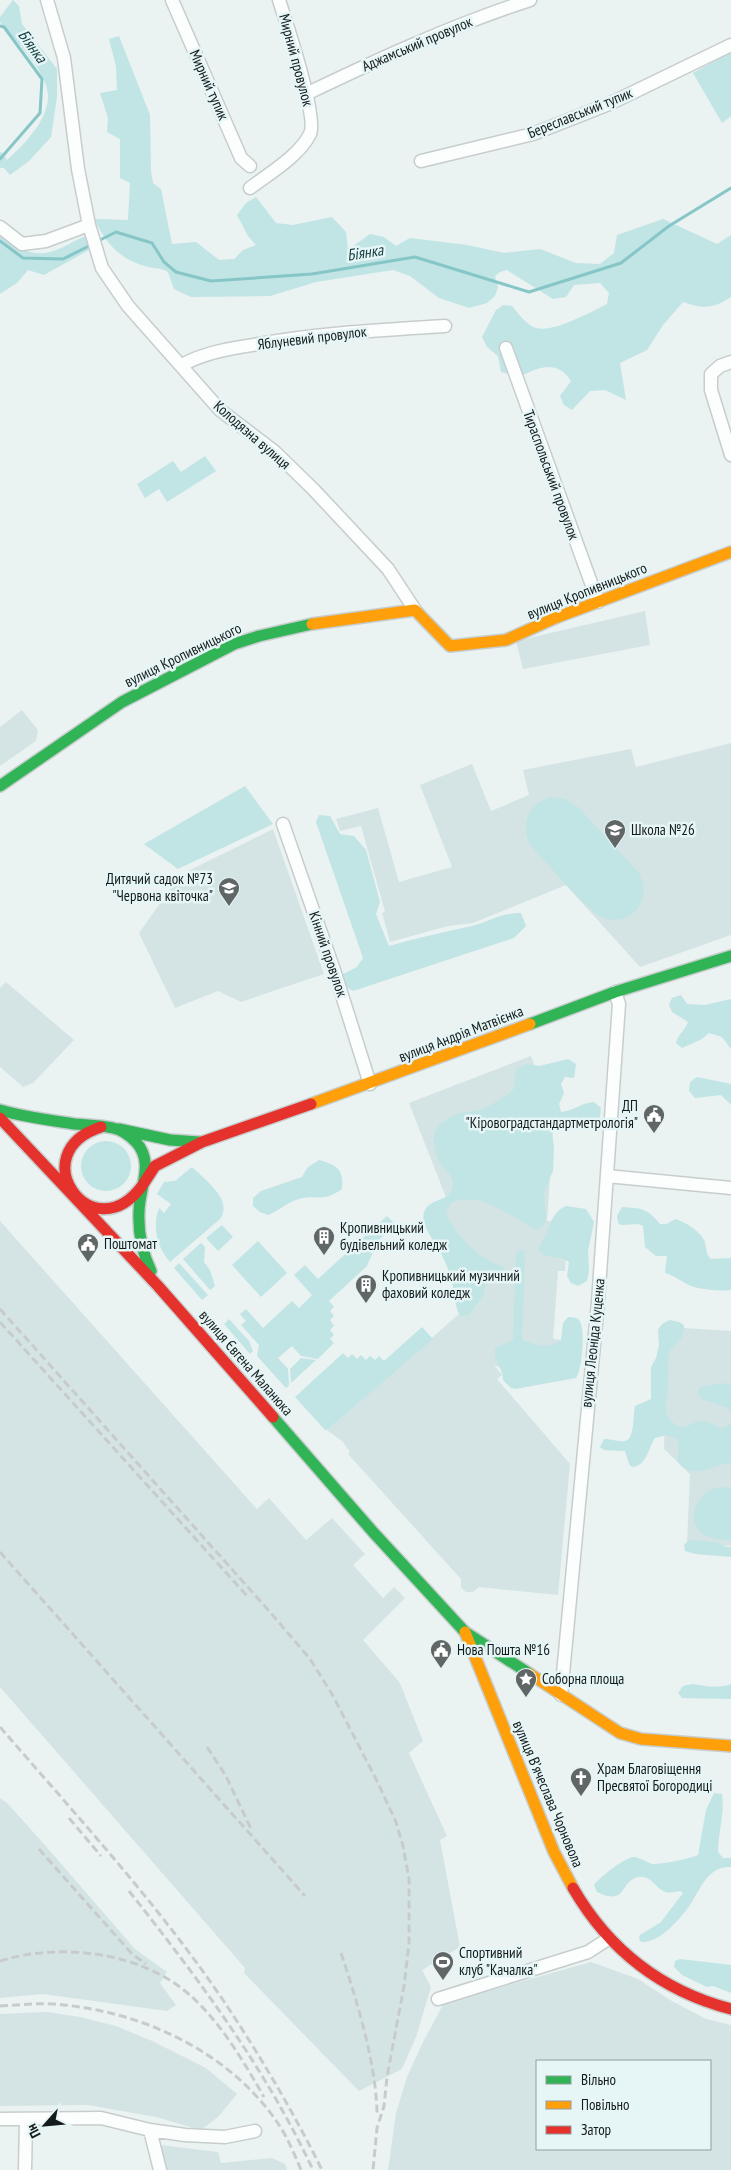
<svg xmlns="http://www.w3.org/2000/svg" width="731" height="2170" font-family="'PT Sans Narrow',sans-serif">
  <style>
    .built { fill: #d4e4e4; fill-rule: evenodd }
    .green { fill: #c1e4e5 }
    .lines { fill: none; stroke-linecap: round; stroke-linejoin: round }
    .stream { stroke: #87c6c7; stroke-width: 3 }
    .street-casing { stroke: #c7cdcd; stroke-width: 15 }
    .fast-casing { stroke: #c7cdcd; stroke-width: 14 }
    .slow-casing { stroke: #c7cdcd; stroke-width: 14 }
    .jam-casing { stroke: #c7cdcd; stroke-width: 14 }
    .street { stroke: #fcfdfd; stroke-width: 12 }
    .fast { stroke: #30b455; stroke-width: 11 }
    .slow { stroke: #ff9f0a; stroke-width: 11 }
    .jam { stroke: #e5322d; stroke-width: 11 }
    .rail { stroke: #c8cbcb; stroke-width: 3; stroke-dasharray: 8 4; stroke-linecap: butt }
    .labels { text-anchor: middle; stroke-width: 5; stroke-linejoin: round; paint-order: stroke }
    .street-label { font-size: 15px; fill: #151a1b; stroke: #e6f5f6 }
    .poi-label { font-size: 15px; fill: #151a1b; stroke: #e6f5f6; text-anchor: start }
    .water-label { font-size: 16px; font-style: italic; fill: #143d3e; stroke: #e6f5f6 }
  </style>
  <rect width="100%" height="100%" fill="#eaf2f2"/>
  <path class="built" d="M645,611L650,645L523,669L516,641Z
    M22,710L38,730L36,741L0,766V727Z
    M731,743V935L640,967L566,885L473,923L448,926L390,942L382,913L385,912L361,826L340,831L336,819L378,808L399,882L452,867L420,785L472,764L491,811L529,795L523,770L631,749L636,767Z
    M273,829L324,974L241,1002L218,991L175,1008L139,933L176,881L190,870Z
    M6,982L74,1040L33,1083L23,1087L0,1067V988Z
    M531,1056L554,1118L547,1221L579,1224L566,1256L565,1271H558L553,1339L561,1340L558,1378L512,1372L494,1365L502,1375L497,1379L570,1464L558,1595L479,1587L473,1592H466L461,1587V1579L348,1454L350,1452L343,1442L327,1430L476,1299L434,1224L447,1200L409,1103Z
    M0,1221L257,1509L269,1498L306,1540L332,1518L365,1554L353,1565L383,1598L394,1587L405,1598L363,1640L400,1683L423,1741L409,1753L447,1836L440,1840L460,1947L422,1970L431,1987L416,2037L402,2069L359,2091L244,1973L245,1968L0,1687Z
    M668,1327L731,1331V1546L687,1544L690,1474L664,1449Z
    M0,1798L7,1803L44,1844L135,1949L167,1972L160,1983L176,2005L167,2011L43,1994L0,1998Z
    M591,1962L638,1979L670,2000L706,2019L731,2025V2170H388L396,2113L407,2077L423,2042L444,2003ZM537,2061H710V2149H537Z
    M47,2012L80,2017L116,2026L150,2040L206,2068L237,2094L218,2117L201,2130L156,2117L88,2105L0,2106V2014Z
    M160,2145L218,2152L221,2163L272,2158L285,2164L287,2170H165Z"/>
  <path class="green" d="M13,0L19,6L22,24L57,69V97L51,137L29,161L10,175L4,168H0V153L2,152L7,160C24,145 45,123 48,100C51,75 15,40 0,22V17Z
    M119,36L150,115L151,171L153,183L161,189L172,244L196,242L219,260L234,259L243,250L256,245L248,236L237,215L246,203L256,197L276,223L293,225L332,217L346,232L348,250L370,234L384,237L396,246L410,238L467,245L504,253L540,249L576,263L600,264L614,253L617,235L663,219L717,244L731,235V297C713,309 703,309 683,302L663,325L647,350L620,363L626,400L605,390L590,391L572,410L564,405L560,396L571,381C557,359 539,367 519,377L501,372L498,356L487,347L482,337L496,310L503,305L512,306C518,313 526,325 536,328C553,333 591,312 607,304L609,293L600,283L574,285L566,297L553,299L507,270L500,272L495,276L498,287L495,296L487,303L469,308L439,298L410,276L393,270L316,282L270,296L191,297L174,289L168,272C160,267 154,269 145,266C121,260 103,241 95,219L128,220L130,183L120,178V139L107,132L108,118L100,93L117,90L116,66L109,39Z
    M731,52V116L722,123L693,73Z
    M0,235C12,247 33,257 50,252C63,249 74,240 86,236L89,250L44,275L28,270L17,283L0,294Z
    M205,456L216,471L167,502L159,489L145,498L137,484L173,461L181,472Z
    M245,786L273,824L178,869L144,844Z
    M551,797L565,799L578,807L639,873C645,886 646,898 637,909C628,920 614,923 602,917C585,910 546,861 531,846C519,826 528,804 551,797Z
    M319,815L330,816L340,834L354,836L366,850L380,902L376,914L389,946C417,938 444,932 472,926C491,921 500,913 521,913L526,926L514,938L353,991L343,985V974L357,967L363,958L316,822Z
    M681,995L687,1004L705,1005L731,999V1049L722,1037L709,1033L702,1039L682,1048L676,1043C678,1034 685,1031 688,1022L672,1012L669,1005L672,998Z
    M568,1059L576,1064L574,1078L565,1077L561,1084L564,1093L559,1104L561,1112C573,1111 581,1103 594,1102L601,1108L599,1126C584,1133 570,1126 555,1125L551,1129L554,1147L553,1171L544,1192L546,1216L544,1225L537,1230C510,1217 482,1190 451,1203L446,1213C454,1234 481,1261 504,1267L505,1272L492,1274L485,1286L483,1296L469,1315L460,1316C455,1306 455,1298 453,1287C451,1275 447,1266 442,1255C436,1243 418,1223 425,1210C431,1197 454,1202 453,1183C453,1175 445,1170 441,1164C435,1155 431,1138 437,1128C439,1125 443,1122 446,1120C462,1109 471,1114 485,1108C495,1103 506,1096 514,1089L516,1070L521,1066L526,1064L539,1066Z
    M697,1077L731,1084V1105L721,1095L695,1098L689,1091L690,1082Z
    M81 1166a25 25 0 1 1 50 0a25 25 0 1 1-50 0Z
    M319,1160C337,1165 344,1169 342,1189C321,1204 315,1193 296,1200C287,1203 278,1211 268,1215L260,1212L253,1206V1198L261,1191L302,1177L307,1168Z
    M192,1167C204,1179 234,1200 220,1219L170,1262C157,1247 152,1227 159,1208L164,1213L171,1204L157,1194L164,1182L175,1181Z
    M566,1206L586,1209L594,1222L588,1251L589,1270L587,1281L578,1286L571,1283L567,1276L569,1262C557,1254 552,1261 539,1251C539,1244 543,1242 545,1236C551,1224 552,1212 566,1206Z
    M622,1207C642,1208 648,1209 660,1224H667L675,1219C685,1222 699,1230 704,1240C707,1247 705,1254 711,1259L731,1258V1290C719,1291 706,1290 694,1287C684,1284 676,1276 665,1273L667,1256H656L645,1247L643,1226L639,1224L621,1225L618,1223L617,1216Z
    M387,1216L395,1224L377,1242L367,1266L329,1301L334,1307L330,1311L334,1316L330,1320L334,1326L330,1330L334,1335L330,1339L334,1343L318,1359L301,1356L292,1346L278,1358L288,1369L289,1385L286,1388L257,1356L259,1345L241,1325L246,1321L240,1314L246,1309L263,1328L292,1301L299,1308L312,1295L294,1275L305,1265L318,1279Z
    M222,1225L233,1237L218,1251L206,1238Z
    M258,1241L287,1273L261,1297L232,1265Z
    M201,1243L205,1247L204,1262L210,1270L215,1286L210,1290L183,1259Z
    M521,1249L524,1250L525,1257L522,1340C535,1345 549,1349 561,1340L563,1323L568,1317C572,1317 576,1317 579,1320C586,1329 582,1370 576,1378L515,1389L511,1388L503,1380C503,1367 493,1362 495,1348L513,1340L516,1253Z
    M179,1263L208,1295L202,1300L174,1268Z
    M229,1319L249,1341L253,1351L250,1354L224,1324Z
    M670,1320L679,1322L684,1325C684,1340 677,1342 669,1352C668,1363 668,1374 668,1384C667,1404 659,1419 683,1428C689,1426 695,1421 702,1421C715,1420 716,1435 731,1423V1463C710,1465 693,1482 677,1461L679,1447L677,1439L667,1435L655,1438C648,1448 647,1466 632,1467L629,1464L625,1451L604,1450L600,1447L604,1439C610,1439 620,1442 625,1441C635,1439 633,1415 635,1406L651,1399V1367L656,1358L659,1345L658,1330L662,1324Z
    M422,1327L433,1339L327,1430H325L295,1397L343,1353L348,1358L352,1354L357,1359L361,1355L366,1360L370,1356L375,1360L379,1356L384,1361Z
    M301,1358L316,1360L291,1383L290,1369Z
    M721,1383L731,1385V1413L728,1408L702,1399L698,1394L700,1387Z
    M720,1487L731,1488V1540C723,1539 714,1540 707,1536C682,1524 696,1491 720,1487Z
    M689,1540L717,1542L726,1547H731V1557L695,1554L685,1551L684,1545Z
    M693,1684C705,1686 719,1689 731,1684V1699L682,1698L678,1693L683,1686Z
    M714,1793L722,1794C725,1813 718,1833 718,1852L723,1858H731V1867C708,1865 700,1890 690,1905C680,1919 660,1943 641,1942L639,1938L640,1935L661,1922L683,1893L680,1891C676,1892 669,1893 665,1892C655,1888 651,1875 639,1877C619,1880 628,1907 597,1892L594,1885C599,1878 626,1856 635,1857C641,1858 647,1863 653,1864C662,1864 690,1859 698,1855L706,1810Z
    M680,1959L731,1965V1993L713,1986L707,1987L682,1975L674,1967L675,1961Z"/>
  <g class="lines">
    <path class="stream" d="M0,26L4,27L42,79L40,113L0,159
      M0,241L23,258L63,259L91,245
      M98,241L116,232L152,243L164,262L176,272L211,281L312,274L415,257L529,292L621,263L669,226L731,188"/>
    <g class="street-casing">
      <path id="street" d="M47,0L64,58L78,169L89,225L102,268L128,306L220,410L275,452L314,490L388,569L415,610
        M172,0L241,158L250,166
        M306,94C379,59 453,25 530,0
        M421,161L533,134L609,104L731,45
        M250,188C270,173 299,156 310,134C318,118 286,22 279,0
        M0,227L22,244L46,241L89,225
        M506,348L598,602
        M731,362L720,366L711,374V390L731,455
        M182,365C205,352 233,348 259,344C320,333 382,330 445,326
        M283,824L335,973L370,1084
        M607,1176L731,1188
        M561,1695L598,1302L619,1004L615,992
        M438,1999L588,1952L608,1939
        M0,2119L101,2118L150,2130L185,2135L225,2137L255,2131
        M150,2130L160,2170
        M25,2170L26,2119"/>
    </g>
    <g class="fast-casing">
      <path id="fast" d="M0,786L122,702L234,644L259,636L312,624
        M530,1024L615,992L731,956
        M0,1110C25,1117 49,1120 75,1124C87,1125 101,1125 113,1128C122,1130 130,1136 136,1142C155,1163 139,1188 139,1212C138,1233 142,1252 151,1271
        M119,1129L170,1140L199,1142
        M273,1417L373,1532L465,1632L530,1674"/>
    </g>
    <g class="slow-casing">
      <path id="slow" d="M312,624L415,610L450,646L506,640L555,618L731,552
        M311,1104L530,1024
        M465,1632L554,1852L573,1888
        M530,1674L620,1733L641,1739L731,1746"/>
    </g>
    <g class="jam-casing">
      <path id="jam" d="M0,1118L158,1286L273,1417
        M101,1127C21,1153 92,1253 142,1186
        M144,1183L155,1166L202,1142L311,1104
        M573,1888C609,1950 662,1991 731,2009"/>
    </g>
    <use href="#street" class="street"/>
    <use href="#fast" class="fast"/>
    <use href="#slow" class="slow"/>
    <use href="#jam" class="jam"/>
    <path class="rail" d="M0,1309L270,1612L310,1659L332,1694L376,1779L396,1822L403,1846L409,1879V1943L404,1986L387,2077L384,2106L377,2128L373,2170
      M0,1322L248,1597
      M0,1552L305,1896
      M0,1727C76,1815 157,1903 223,2000C259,2054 293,2111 322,2170
      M207,1747L226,1776L252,1831
      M69,1818L101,1856
      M39,1849L132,1954L146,1964
      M129,1891C198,1978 266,2069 313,2170
      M341,1953C357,2001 377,2066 377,2116
      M0,1961C62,1942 142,1952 191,1996C221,2023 244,2062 264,2097
      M0,2006C18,2005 35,2003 53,2004C138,2010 225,2049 275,2119C286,2134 294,2153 301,2170"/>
  </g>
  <defs>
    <g id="school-pin" transform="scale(1.125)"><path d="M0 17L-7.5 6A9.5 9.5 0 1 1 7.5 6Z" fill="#606666" stroke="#e6f5f6"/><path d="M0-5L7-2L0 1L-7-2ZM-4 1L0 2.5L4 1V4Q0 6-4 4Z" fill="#fff"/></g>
    <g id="civic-pin" transform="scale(1.125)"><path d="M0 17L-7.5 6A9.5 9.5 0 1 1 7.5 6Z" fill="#606666" stroke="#e6f5f6"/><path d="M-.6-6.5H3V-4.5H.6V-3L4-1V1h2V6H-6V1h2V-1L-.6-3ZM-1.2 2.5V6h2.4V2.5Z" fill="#fff"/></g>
    <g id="building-pin" transform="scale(1.125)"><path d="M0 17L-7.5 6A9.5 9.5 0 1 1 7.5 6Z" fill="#606666" stroke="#e6f5f6"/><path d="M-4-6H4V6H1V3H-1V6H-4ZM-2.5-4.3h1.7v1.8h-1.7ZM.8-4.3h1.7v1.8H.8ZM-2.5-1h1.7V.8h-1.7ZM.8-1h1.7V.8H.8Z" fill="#fff"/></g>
    <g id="sight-pin" transform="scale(1.125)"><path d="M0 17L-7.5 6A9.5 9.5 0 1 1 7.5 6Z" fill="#606666" stroke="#e6f5f6"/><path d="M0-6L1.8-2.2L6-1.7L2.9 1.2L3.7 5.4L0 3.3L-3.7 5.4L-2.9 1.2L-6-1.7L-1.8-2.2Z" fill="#fff"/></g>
    <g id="church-pin" transform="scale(1.125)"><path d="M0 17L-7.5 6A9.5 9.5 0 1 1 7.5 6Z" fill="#606666" stroke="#e6f5f6"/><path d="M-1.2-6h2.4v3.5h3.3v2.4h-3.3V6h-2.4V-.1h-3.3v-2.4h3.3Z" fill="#fff"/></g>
    <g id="stadium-pin" transform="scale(1.125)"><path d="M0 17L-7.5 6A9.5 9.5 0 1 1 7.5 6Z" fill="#606666" stroke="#e6f5f6"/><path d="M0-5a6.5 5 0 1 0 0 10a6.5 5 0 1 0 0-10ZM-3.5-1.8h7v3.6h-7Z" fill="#fff"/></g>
  </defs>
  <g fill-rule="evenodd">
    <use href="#school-pin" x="615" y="830"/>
    <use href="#school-pin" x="229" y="888"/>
    <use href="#civic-pin" x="654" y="1115"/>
    <use href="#building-pin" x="324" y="1237"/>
    <use href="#civic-pin" x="88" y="1244"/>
    <use href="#building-pin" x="366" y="1285"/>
    <use href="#civic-pin" x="441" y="1650"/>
    <use href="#sight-pin" x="526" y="1679"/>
    <use href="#church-pin" x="581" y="1778"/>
    <use href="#stadium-pin" x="443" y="1962"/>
  </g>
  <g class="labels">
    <g class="street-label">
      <text transform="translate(417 44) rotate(-23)" y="5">Аджамський провулок</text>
      <text transform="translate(296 60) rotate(75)" y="5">Мирний провулок</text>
      <text transform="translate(209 85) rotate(66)" y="5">Мирний тупик</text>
      <text transform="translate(580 113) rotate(-22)" y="5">Береславський тупик</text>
      <text transform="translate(312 338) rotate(-7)" y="5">Яблуневий провулок</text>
      <text transform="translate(252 435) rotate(41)" y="5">Колодязна вулиця</text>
      <text transform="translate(551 475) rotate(70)" y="5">Тираспольський провулок</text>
      <text transform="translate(587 591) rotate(-22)" y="5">вулиця Кропивницького</text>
      <text transform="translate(183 655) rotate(-26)" y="5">вулиця Кропивницького</text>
      <text transform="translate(328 954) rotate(71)" y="5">Кінний провулок</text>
      <text transform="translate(461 1034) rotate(-21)" y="5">вулиця Андрія Матвієнка</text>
      <text transform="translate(593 1343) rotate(-84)" y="5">вулиця Леоніда Куценка</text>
      <text transform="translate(246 1363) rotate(49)" y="5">вулиця Євгена Маланюка</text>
      <text transform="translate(548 1794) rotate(67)" y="5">вулиця Вʼячеслава Чорновола</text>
    </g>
    <g class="poi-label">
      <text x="631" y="835">Школа №26</text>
      <text x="213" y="884" text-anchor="end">Дитячий садок №73<tspan x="213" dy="17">"Червона квіточка"</tspan></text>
      <text x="638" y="1111" text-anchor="end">ДП<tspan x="638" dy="17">"Кіровоградстандартметрологія"</tspan></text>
      <text x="340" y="1233">Кропивницький<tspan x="340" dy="17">будівельний коледж</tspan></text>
      <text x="104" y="1249">Поштомат</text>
      <text x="382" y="1281">Кропивницький музичний<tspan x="382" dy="17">фаховий коледж</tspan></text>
      <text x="457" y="1655">Нова Пошта №16</text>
      <text x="542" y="1684">Соборна площа</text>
      <text x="597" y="1774">Храм Благовіщення<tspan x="597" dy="17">Пресвятої Богородиці</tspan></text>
      <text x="459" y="1958">Спортивний<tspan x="459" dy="17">клуб "Качалка"</tspan></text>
    </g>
    <g class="water-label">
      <text transform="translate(33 46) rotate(54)" y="6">Біянка</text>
      <text transform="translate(365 252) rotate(-9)" y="6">Біянка</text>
    </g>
  </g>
  <rect x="536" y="2060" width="175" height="90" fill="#e6f5f6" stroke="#929d9e"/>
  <rect x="546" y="2076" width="25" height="8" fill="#30b455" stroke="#929d9e"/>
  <text x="581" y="2085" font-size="15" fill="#151a1b">Вільно</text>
  <rect x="546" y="2101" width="25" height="8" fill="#ff9f0a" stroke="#929d9e"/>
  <text x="581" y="2110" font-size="15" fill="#151a1b">Повільно</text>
  <rect x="546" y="2126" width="25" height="8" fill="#e5322d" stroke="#929d9e"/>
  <text x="581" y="2135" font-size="15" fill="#151a1b">Затор</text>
  <g transform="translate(45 2125) rotate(243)" stroke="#e6f5f6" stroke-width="4" paint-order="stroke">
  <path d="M0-4L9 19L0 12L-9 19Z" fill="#151a1b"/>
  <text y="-8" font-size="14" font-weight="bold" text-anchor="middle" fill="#151a1b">Пн</text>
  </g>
</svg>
